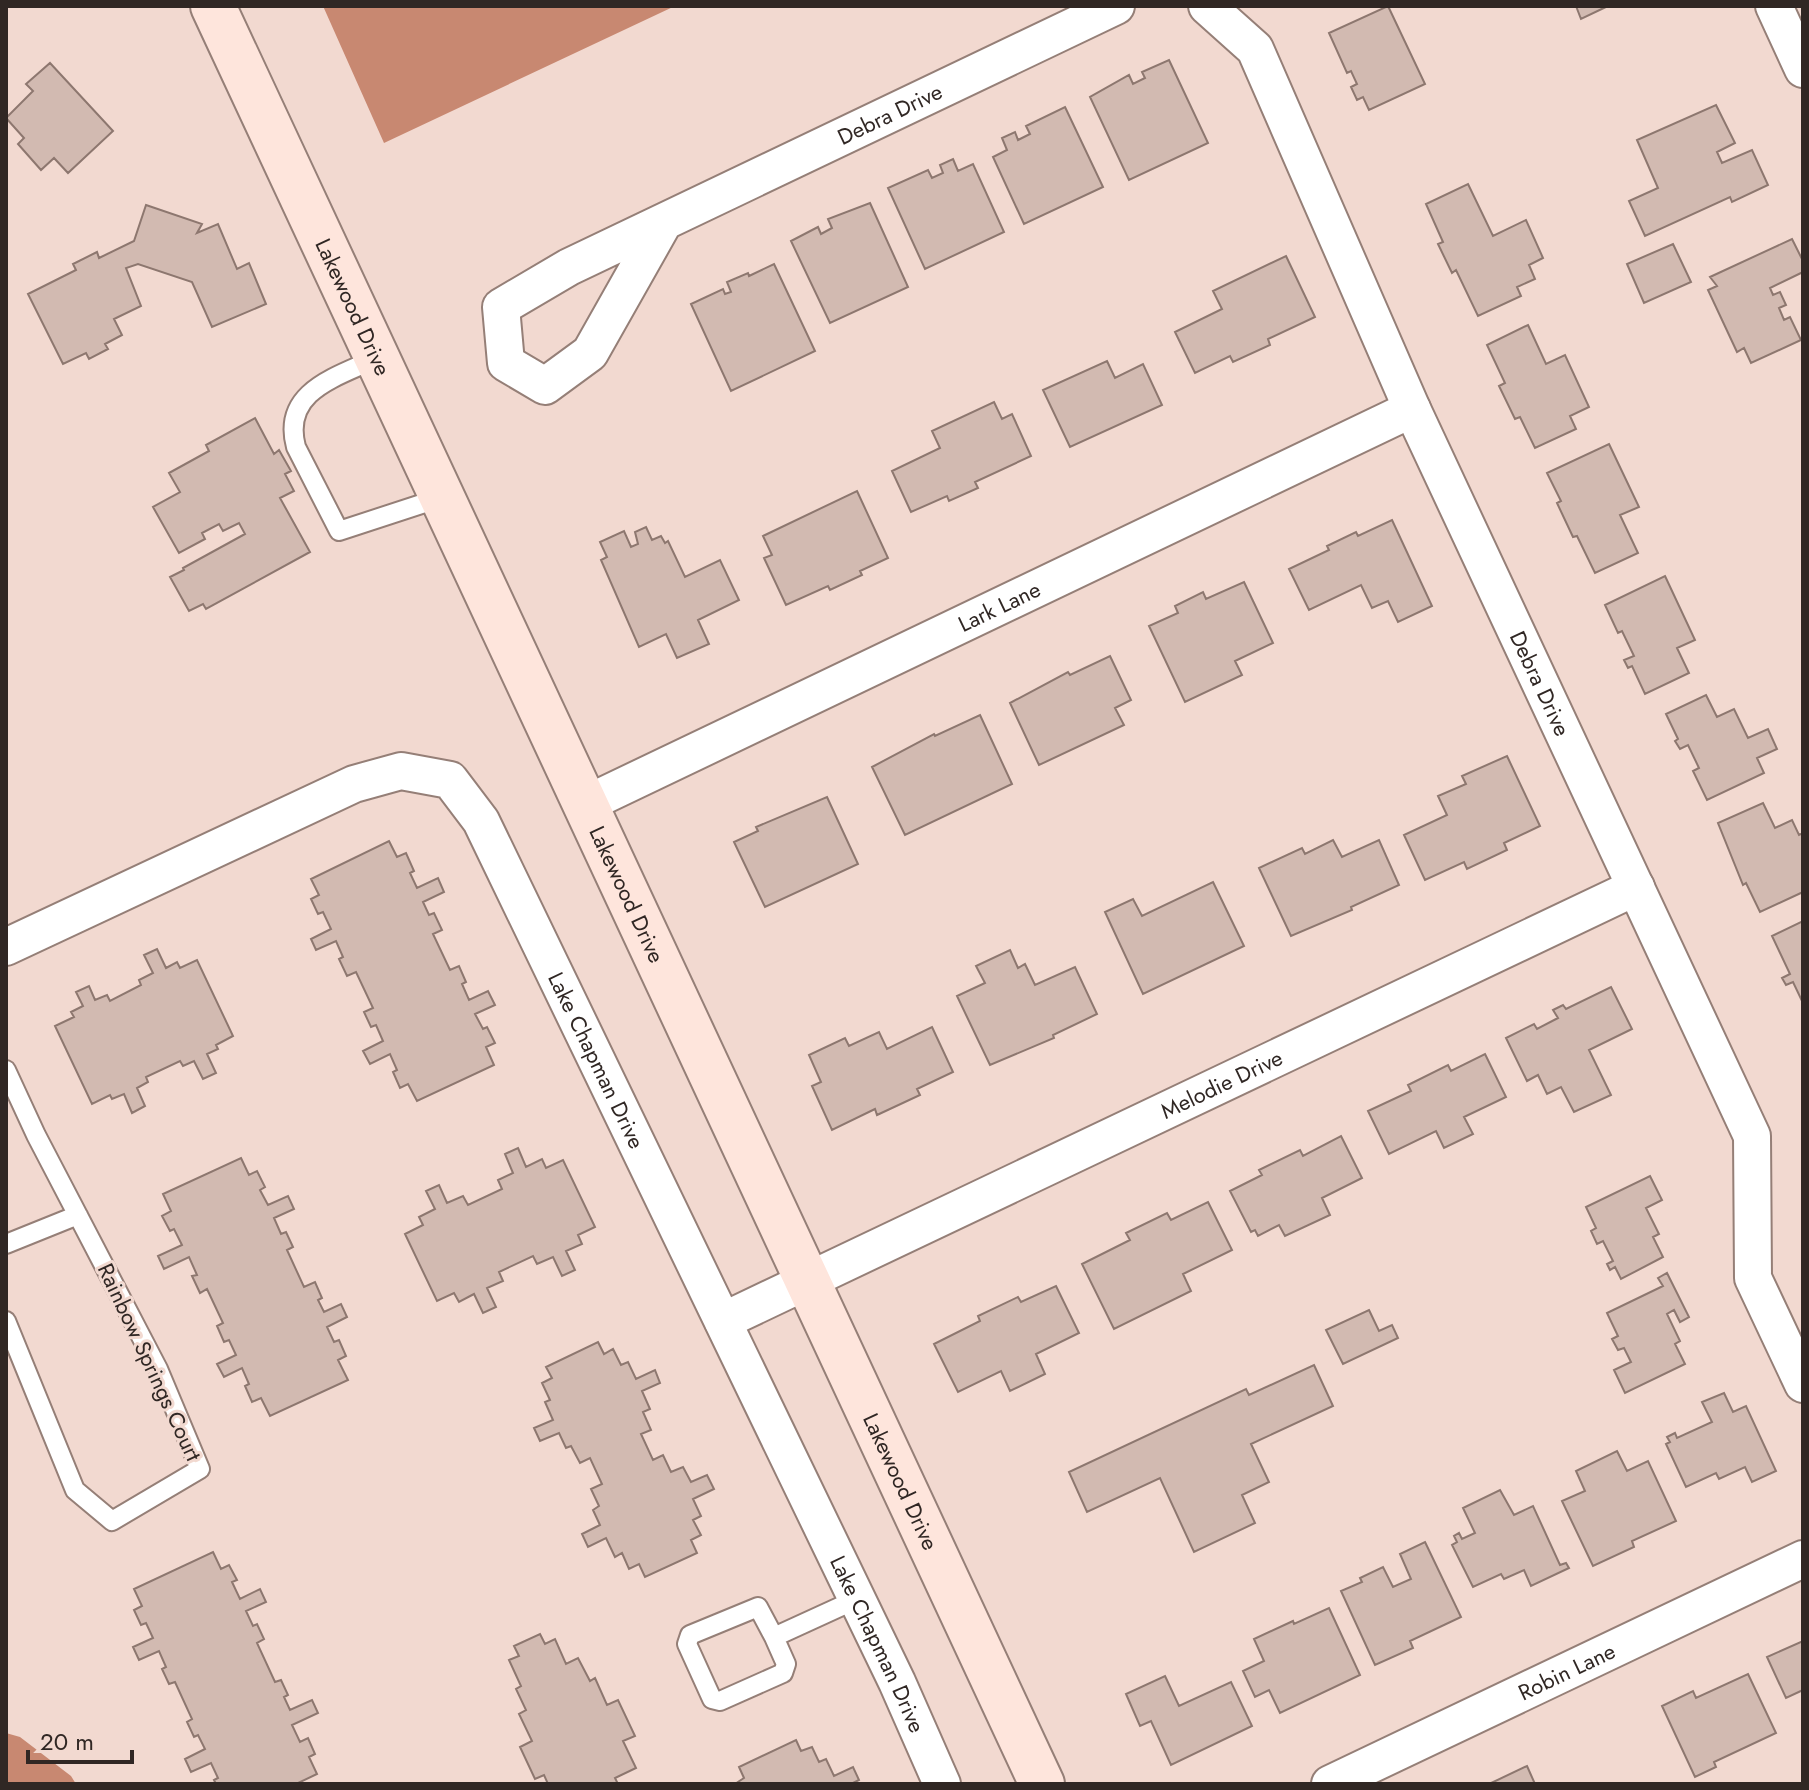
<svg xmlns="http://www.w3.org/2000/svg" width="1809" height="1790" font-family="Jost,sans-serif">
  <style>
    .water { fill: #c88871 }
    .building { fill: #d2bab1; stroke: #8d776f; stroke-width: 2 }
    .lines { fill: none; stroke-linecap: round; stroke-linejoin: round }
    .lane-casing { stroke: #957f77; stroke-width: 22 }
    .street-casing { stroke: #957f77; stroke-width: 40 }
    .secondary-casing { stroke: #957f77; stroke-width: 48 }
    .lane { stroke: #fff; stroke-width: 18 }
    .street { stroke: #fff; stroke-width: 36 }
    .secondary { stroke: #fee5dc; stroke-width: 44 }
    .labels { text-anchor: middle; stroke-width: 6; stroke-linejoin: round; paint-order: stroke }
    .street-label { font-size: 22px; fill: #302724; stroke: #f2d9d0 }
  </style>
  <rect width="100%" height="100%" fill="#f2d9d0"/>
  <path class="water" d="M323,6H675L384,143Z
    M6,1733L20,1737L71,1776L76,1784H6Z"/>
  <path class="building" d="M1388,6L1425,84L1369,110L1363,97L1357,100L1351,87L1357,84L1351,71L1347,73L1329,33Z
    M1576,6H1608L1581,19Z
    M1169,60L1208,143L1129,180L1090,97L1129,75L1133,84L1145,78L1142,72Z
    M50,63L113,131L68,173L54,158L41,170L18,144L24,138L6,118L33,91L26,84Z
    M1716,105L1735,143L1717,152L1722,163L1752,150L1768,185L1732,202L1730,197L1645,236L1629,201L1658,188L1637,140Z
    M1065,107L1103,187L1024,224L993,157L1007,150L1002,138L1015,132L1018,140L1030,134L1026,126Z
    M953,159L958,171L973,164L1004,232L925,269L888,188L928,170L932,178L943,173L940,165Z
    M1468,184L1493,236L1526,220L1543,258L1529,265L1535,279L1517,287L1521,296L1478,316L1456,270L1452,273L1438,244L1443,242L1426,204Z
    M870,203L908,287L830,323L791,241L818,227L821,234L832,228L828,219Z
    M146,205L202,224L197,233L218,224L237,269L249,263L266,304L212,327L192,282L138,264L126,268L141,306L114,319L122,335L105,344L108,349L89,359L86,353L63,364L28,294L76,270L73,264L97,252L99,258L134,241Z
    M1792,239L1803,261V272L1770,288L1773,295L1780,292L1786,305L1779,308L1784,320L1790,317L1801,340L1751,363L1744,348L1737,352L1708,290L1717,286L1710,277Z
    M1673,244L1691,282L1644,303L1627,264Z
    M1286,256L1315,317L1268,339L1270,345L1233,362L1230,356L1195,373L1175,332L1222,309L1213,291Z
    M774,264L815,351L731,391L691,304L723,289L725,294L731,292L727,282L748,273L749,276Z
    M1528,325L1546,364L1565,355L1589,407L1570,416L1576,429L1535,448L1520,417L1515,419L1499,386L1505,383L1487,345Z
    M1107,361L1115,378L1143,364L1162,405L1070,447L1043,390Z
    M994,402L1002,419L1012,414L1031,456L975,482L978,488L949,501L947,496L911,512L892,471L940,448L932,431Z
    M255,418L274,454L279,450L291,471L285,474L294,491L280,498L310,552L206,609L203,604L189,611L170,577L184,570L183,568L245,534L239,523L223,531L219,524L202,533L205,539L179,553L153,507L180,492L169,473L209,451L206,445Z
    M1609,444L1639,507L1620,515L1638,553L1595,573L1577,536L1573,537L1557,503L1561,501L1547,473Z
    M857,491L888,558L860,571L862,575L830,590L828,586L786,605L764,558L772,555L763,536Z
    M1392,520L1432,606L1398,622L1388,601L1372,608L1361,585L1309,610L1289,569L1329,550L1327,546L1356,532L1358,536Z
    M646,527L652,540L661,536L665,543L668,541L685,577L720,560L739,600L698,620L709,644L677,658L666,634L639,647L601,560L607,557L600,542L624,531L631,547L638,544L635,532Z
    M1665,576L1695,640L1677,648L1689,673L1645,694L1632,666L1628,668L1624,660L1634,656L1622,631L1618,633L1605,605Z
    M1244,582L1273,643L1235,661L1242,675L1185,702L1149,626L1178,613L1175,606L1203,592L1206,599Z
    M1110,656L1131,700L1115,708L1124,725L1039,765L1010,703L1068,672L1070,675Z
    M1706,695L1717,717L1734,709L1748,738L1768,729L1777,749L1757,758L1764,773L1707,800L1693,771L1699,768L1688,745L1680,749L1675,741L1678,739L1666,714Z
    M980,715L1012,784L905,835L872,767L934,734L935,736Z
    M1507,756L1540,826L1504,843L1507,850L1467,869L1464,862L1425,880L1404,835L1447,815L1438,796L1466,784L1462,776Z
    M827,797L858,864L765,907L734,842L758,831L756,827Z
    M1763,803L1775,828L1792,820L1799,835L1803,833V892L1760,912L1746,883L1743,885L1718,823Z
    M1333,840L1342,857L1379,840L1399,885L1351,907L1352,910L1291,936L1259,868L1302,848L1305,854Z
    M389,841L397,857L406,853L414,871L410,873L417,888L438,878L444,892L423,902L429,915L434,913L442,930L433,934L450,970L459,966L466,982L462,984L469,1000L488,991L495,1005L475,1014L483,1029L487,1027L495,1043L486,1047L494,1065L417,1101L408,1084L400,1088L393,1072L397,1070L390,1054L370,1064L363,1051L383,1041L376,1025L371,1027L364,1012L373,1008L356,972L347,976L339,959L343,957L336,941L316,950L311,939L331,929L323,912L318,914L311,899L319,895L311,879Z
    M1213,882L1244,946L1143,994L1105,912L1133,899L1142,916Z
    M1803,921V1003L1793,982L1786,985L1782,978L1790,974L1772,936Z
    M157,949L166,968L177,962L180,968L197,960L233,1036L216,1045L218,1049L207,1054L216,1073L203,1079L194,1061L183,1066L180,1061L146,1077L148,1082L137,1088L145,1106L132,1113L124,1094L112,1099L110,1095L92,1104L55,1026L74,1017L71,1012L83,1006L76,992L89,986L95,1000L107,995L110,1001L141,985L139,980L153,973L144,955Z
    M1010,950L1018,968L1025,964L1035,985L1075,967L1097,1014L1053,1035L1054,1038L990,1065L957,996L985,983L976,966Z
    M1611,987L1632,1029L1589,1050L1611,1095L1574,1112L1561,1087L1547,1094L1538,1075L1527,1081L1506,1038L1534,1024L1537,1029L1558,1018L1553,1010L1563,1005L1566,1009Z
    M932,1027L953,1072L917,1089L920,1095L877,1115L875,1109L832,1130L812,1086L821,1082L809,1055L845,1038L849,1046L879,1032L887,1049Z
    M1485,1054L1506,1097L1464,1117L1473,1134L1444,1148L1436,1131L1389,1154L1368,1111L1411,1091L1408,1085L1448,1065L1451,1071Z
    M1341,1136L1362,1178L1322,1198L1330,1215L1285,1236L1279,1225L1258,1236L1255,1230L1251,1232L1230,1191L1262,1175L1259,1170L1300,1150L1303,1156Z
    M518,1148L526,1167L542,1159L546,1168L563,1160L595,1227L578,1235L582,1244L566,1251L575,1270L562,1276L553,1257L537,1264L533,1256L499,1272L503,1281L487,1288L496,1307L483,1313L474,1294L459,1302L454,1293L437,1301L405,1234L423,1225L419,1217L435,1209L426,1191L439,1185L447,1203L463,1196L468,1205L502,1189L498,1180L513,1173L505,1154Z
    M241,1158L249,1175L257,1171L265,1187L260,1190L268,1205L288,1196L294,1209L274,1218L281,1234L286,1232L293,1247L287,1250L304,1287L315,1282L322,1298L318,1300L324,1312L341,1304L347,1317L327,1327L334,1342L339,1340L346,1356L338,1360L348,1380L270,1416L261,1398L252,1402L245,1386L249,1384L242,1368L224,1377L217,1364L236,1355L229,1340L224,1342L217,1326L223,1323L207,1289L200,1293L192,1276L197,1275L189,1257L164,1269L158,1256L182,1245L174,1229L170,1231L162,1216L171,1211L163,1194Z
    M1650,1176L1662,1200L1646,1208L1659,1234L1653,1237L1663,1257L1621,1279L1615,1267L1610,1270L1607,1264L1613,1261L1603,1241L1597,1244L1591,1231L1596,1228L1586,1207Z
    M1208,1202L1232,1250L1183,1274L1191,1291L1114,1329L1082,1264L1130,1240L1126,1233L1167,1213L1171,1220Z
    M1667,1273L1689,1317L1680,1322L1674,1310L1667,1314L1680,1341L1675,1344L1685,1364L1625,1393L1614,1370L1631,1362L1624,1348L1618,1350L1612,1339L1618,1336L1607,1313L1663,1286L1658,1278Z
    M1056,1286L1079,1333L1036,1354L1045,1374L1010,1391L1001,1371L958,1392L934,1344L980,1321L978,1316L1018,1297L1021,1302Z
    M1369,1310L1379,1331L1392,1325L1398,1338L1343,1364L1326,1330Z
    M598,1342L604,1354L613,1349L621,1365L628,1362L636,1379L655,1370L660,1383L642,1391L650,1409L643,1412L651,1430L641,1434L653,1460L663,1455L671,1472L683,1467L691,1482L707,1475L714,1489L693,1499L701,1516L693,1520L701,1535L691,1540L697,1553L645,1577L639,1564L629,1569L622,1553L615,1557L606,1538L588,1547L582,1534L600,1525L593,1510L599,1506L591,1489L602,1484L590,1458L580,1463L571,1446L566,1448L559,1433L540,1441L534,1428L553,1420L545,1402L550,1400L542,1383L552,1378L546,1367Z
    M1314,1365L1333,1406L1251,1444L1269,1482L1242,1495L1255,1523L1194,1552L1160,1478L1087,1512L1069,1472L1246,1389L1249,1395Z
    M1724,1393L1733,1412L1746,1406L1776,1471L1752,1482L1745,1467L1719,1479L1716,1473L1686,1487L1666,1444L1670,1442L1667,1437L1675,1433L1677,1438L1712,1422L1702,1402Z
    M1617,1451L1627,1471L1648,1461L1676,1521L1632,1541L1634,1547L1593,1566L1562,1501L1585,1491L1576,1471Z
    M1500,1490L1514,1515L1533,1506L1560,1565L1566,1563L1569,1568L1531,1586L1524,1570L1504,1579L1501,1574L1473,1587L1452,1545L1457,1542L1454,1536L1459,1533L1462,1539L1475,1533L1463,1508Z
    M1425,1542L1461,1617L1410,1641L1413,1648L1375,1665L1341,1591L1362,1582L1360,1578L1383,1567L1393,1587L1411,1579L1400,1554Z
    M213,1552L221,1569L229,1565L237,1580L232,1582L240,1599L260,1589L266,1602L246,1611L253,1626L257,1624L264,1639L257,1643L275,1682L281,1680L288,1695L284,1697L290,1710L312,1700L318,1713L292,1725L300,1742L308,1738L315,1754L309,1757L317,1774L296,1784H216L214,1780L218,1778L211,1763L191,1772L185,1759L205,1749L198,1735L194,1737L187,1722L192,1719L175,1682L169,1684L162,1669L166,1667L159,1651L139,1660L133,1647L153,1638L146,1623L141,1625L134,1610L142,1606L134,1589Z
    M1329,1608L1360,1675L1280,1713L1269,1690L1255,1697L1243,1671L1264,1661L1254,1639L1293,1621L1294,1624Z
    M540,1634L545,1644L555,1639L566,1664L578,1658L590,1681L595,1678L607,1705L618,1700L635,1736L623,1741L636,1768L615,1778L618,1784H548L544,1775L535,1779L520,1747L532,1741L519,1714L526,1710L516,1689L521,1686L509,1660L519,1656L514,1646Z
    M1803,1641V1690L1786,1698L1767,1657Z
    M1748,1674L1776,1733L1714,1762L1716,1767L1695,1777L1662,1706L1693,1691L1696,1698Z
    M1165,1676L1179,1706L1231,1682L1252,1726L1171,1765L1151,1721L1140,1726L1126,1694Z
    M796,1740L801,1751L812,1747L819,1762L826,1759L834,1776L853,1767L859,1780L851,1784H735L744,1778L739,1767Z
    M1527,1766L1535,1784H1489Z"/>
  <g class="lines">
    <g class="lane-casing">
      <path id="lane" d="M377,358C337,377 281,391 296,447L339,531L443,497
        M6,1070L36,1135L158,1369L200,1469L112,1521L75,1490L6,1321
        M6,1244L78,1215
        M774,1637L786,1664L783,1673L720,1701L712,1699L687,1644L690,1635L758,1607L774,1637L857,1599"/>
    </g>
    <g class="street-casing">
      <g id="street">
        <path id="s1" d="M1207,6L1255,49L1412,409L1752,1136L1753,1278L1803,1384"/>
        <path d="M1774,6L1803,69"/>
        <path id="s2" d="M664,222L590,353L545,386L506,363L501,307L569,267L1116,6"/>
        <path id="s3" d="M586,804L1412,409"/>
        <path id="s4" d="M6,947L354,784L401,771L450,780L481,821L897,1682L942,1784"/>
        <path id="s5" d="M723,1321L1636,887"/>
        <path id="s6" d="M1330,1784L1803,1559"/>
      </g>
    </g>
    <g class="secondary-casing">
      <g id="secondary">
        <path id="s7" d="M213,6L1042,1784"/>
      </g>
    </g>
    <use href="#lane" class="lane"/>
    <use href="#street" class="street"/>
    <use href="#secondary" class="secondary"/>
  </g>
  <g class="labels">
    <g class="street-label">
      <text dy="8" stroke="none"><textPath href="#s2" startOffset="742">Debra Drive</textPath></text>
      <text dy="8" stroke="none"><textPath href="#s7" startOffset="332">Lakewood Drive</textPath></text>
      <text dy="8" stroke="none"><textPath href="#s3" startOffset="458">Lark Lane</textPath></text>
      <text dy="8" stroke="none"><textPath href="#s1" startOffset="760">Debra Drive</textPath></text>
      <text dy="8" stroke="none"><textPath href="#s7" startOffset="980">Lakewood Drive</textPath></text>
      <text dy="8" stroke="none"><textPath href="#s4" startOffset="800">Lake Chapman Drive</textPath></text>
      <text dy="8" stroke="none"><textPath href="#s5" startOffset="552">Melodie Drive</textPath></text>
      <text transform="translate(150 1362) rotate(65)" y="8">Rainbow Springs Court</text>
      <text dy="8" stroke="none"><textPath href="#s7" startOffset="1628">Lakewood Drive</textPath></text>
      <text dy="8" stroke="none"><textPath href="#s4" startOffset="1448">Lake Chapman Drive</textPath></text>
      <text dy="8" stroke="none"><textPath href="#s6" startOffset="262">Robin Lane</textPath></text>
    </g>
  </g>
  <rect width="1809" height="1790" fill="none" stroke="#302724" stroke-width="16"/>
  <path d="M28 1750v12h104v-12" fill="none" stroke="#302724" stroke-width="4"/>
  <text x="40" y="1750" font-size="24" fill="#302724" stroke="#f2d9d0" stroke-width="6" paint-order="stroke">20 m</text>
</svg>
